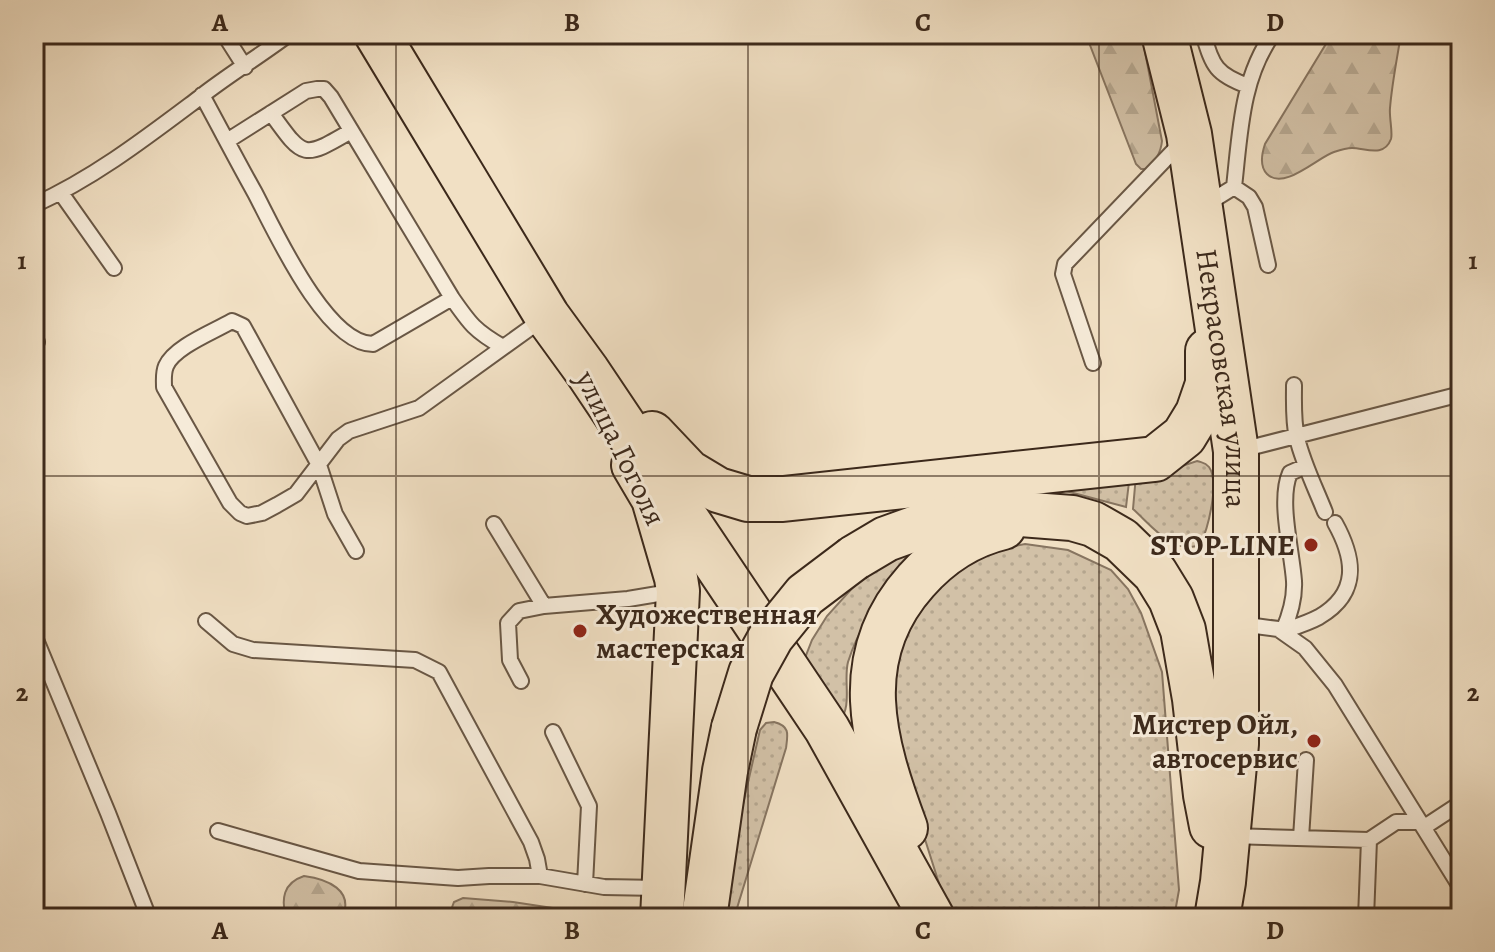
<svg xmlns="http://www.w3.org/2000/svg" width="1495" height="952" font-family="Alegreya,serif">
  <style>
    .grass { fill: url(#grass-dots); stroke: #877561; stroke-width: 2 }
    .forest { fill: url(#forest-firs); stroke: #877561; stroke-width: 2 }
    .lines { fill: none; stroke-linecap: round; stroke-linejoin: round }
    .lane-casing { stroke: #695745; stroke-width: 18 }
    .primary-casing { stroke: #3c291b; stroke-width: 46 }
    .highway-casing { stroke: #3c291b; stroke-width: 48 }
    .lane { stroke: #f6ebd9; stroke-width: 14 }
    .primary { stroke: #f1e0c4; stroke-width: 42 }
    .highway { stroke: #f1e0c4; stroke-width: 44 }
    .highway-bridge-casing { stroke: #3c291b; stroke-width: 48; stroke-linecap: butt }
    .highway-bridge { stroke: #f1e0c4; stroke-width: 44 }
    .grid { fill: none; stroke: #3c291b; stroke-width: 2; stroke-opacity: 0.55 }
    .poi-dot { fill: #8f2418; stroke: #f6ebd9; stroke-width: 3 }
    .labels { text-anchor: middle; stroke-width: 6; stroke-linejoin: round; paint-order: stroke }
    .street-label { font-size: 30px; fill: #3c291b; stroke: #f6ebd9 }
    .poi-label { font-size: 30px; font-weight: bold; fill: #3c291b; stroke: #f6ebd9; text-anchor: end }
    .neatline { fill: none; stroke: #3c291b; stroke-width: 3 }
    .grid-label { font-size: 26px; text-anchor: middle; font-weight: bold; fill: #3c291b }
  </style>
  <defs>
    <pattern id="grass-dots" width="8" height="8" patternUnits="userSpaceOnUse" patternTransform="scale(2)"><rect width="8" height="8" fill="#d2c1a7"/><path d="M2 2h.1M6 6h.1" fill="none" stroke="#b5a68f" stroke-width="1.8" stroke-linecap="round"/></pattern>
    <pattern id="forest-firs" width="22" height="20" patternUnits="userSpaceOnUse" patternTransform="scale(2)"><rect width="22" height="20" fill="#d2c1a7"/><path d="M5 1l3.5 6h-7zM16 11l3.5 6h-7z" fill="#b5a68f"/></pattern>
  </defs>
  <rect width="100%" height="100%" fill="#f1e0c4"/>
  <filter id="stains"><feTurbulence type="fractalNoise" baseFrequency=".0025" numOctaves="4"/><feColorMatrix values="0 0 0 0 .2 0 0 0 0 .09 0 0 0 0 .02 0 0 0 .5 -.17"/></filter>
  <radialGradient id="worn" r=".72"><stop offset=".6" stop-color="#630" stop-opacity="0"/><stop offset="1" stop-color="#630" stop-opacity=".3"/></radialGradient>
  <path class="grass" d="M1197,461C1203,463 1205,462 1209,467C1220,482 1208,529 1200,545C1173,555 1152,526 1133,509L1136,475L1179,467Z
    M1129,482L1126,507L1047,486Z
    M1025,544L1068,550L1111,570L1128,589L1141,613L1162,672L1179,890L1174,918H950L888,723L901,637L953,569L998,549Z
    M905,552L912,555C888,589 861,620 848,662C843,681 853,706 839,722L805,658L812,640L827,616L865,574Z
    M774,722C790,726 788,734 786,748L734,918H717L760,730L766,723Z"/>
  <path class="forest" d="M1087,34H1140L1142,36L1162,141C1161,152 1155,163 1146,169H1141L1136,164L1088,40Z
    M1332,34H1401C1397,59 1392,83 1390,108C1389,117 1393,133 1391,139C1384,158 1365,148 1352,148C1347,148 1340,150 1334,152C1318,157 1284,191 1267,174C1259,166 1262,153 1265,144Z
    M304,876C327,879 355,890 342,918H286C281,899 283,883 304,876Z
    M463,898L513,902L579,912L587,918H452L451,910L454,902Z"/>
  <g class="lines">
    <g class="lane-casing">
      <path id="lane" d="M224,34L245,67
        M1203,34C1213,66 1215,74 1248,86
        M202,95C220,128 237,161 255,193C275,231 326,344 373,344L452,298
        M271,113C304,159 303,159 351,131
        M227,141L306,91L317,89H324L331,97L452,298C470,324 475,331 503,347
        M1234,187L1249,197L1255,207L1268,265
        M61,193L114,268
        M34,205C94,178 147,137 199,98C228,75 260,56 289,34
        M1205,205L1234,187C1240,135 1241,78 1273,34
        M34,335L37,342
        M1093,363L1063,274L1065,264L1181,143
        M1294,385C1294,403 1293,421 1297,438C1303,463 1315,487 1325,512
        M1241,450L1461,394
        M494,524L544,606
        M356,551L335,514L319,465L243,326L232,321C213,332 174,347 166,366C163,373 164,380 164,387L230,503L240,513L247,516L262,513L277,505L296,494L338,439L349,431L419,408L544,318
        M206,621L233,644L253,650L415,660L439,672L531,842L537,859L540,876
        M1240,624L1278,629L1305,648L1335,685L1461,888
        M1283,631C1290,615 1295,599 1294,581C1292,551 1278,500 1290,473L1306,466
        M1283,631C1295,627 1308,623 1319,617C1360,593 1355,559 1335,523
        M34,635L108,813L149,918
        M521,681L510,660L508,623L519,611L544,606L628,599L676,591
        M553,732L589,806L585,884
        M218,831L359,871L458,878L489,876H540L604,887L659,888
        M1231,836L1369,840L1396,822H1420L1424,825L1429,824L1461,803
        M1301,838L1306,760
        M1366,918L1369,840"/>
    </g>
    <g class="primary-casing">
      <path id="primary" d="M633,465L653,499L676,578L678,591L662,918"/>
    </g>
    <g class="highway-casing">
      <g id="highway">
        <path d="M377,34L547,316L587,371L827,729L932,918"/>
        <path id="s1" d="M1164,34L1189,134L1236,451V744L1223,882L1217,918"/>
        <path d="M652,434L688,472L718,490L748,499H783L1155,459L1184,436L1198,413L1208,384V351"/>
        <path d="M854,558L886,539L933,522L1006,513L1072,518L1093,524L1121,540L1155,573L1171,599L1183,630L1195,699L1206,795L1212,826"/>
        <path d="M905,828C873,742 848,657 916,581C939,555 969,535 1003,527"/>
        <path d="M704,918L725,771L734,728"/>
      </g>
    </g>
    <use href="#lane" class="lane"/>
    <use href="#primary" class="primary"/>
    <use href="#highway" class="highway"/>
    <g class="highway-bridge-casing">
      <path id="highway-bridge" d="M734,728L751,673L771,637L805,595L854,558"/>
    </g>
    <use href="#highway-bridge" class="highway-bridge"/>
  </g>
  <path class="grid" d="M396,34V918M748,34V918M1099,34V918M34,476H1461"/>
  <g class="poi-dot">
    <circle cx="1311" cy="545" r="8"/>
    <circle cx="580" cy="631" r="8"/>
    <circle cx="1314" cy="741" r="8"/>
  </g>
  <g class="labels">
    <g class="street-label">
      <text dy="10" stroke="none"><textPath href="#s1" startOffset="350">Некрасовская улица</textPath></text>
      <text transform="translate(621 448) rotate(64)" y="10">улица Гоголя</text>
    </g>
    <g class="poi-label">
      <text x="1295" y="555">STOP-LINE</text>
      <text x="596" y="624" text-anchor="start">Художественная<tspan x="596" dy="34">мастерская</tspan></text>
      <text x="1298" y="734">Мистер Ойл,<tspan x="1298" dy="34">автосервис</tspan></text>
    </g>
  </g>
  <rect width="1495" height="952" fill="none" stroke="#f1e0c4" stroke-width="88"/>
  <rect x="44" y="44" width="1407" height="864" class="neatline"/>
  <g class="grid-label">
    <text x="220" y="31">A</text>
    <text x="572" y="31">B</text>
    <text x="923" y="31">C</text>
    <text x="1275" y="31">D</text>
    <text x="22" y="269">1</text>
    <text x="1473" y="269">1</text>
    <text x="22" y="701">2</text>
    <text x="1473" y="701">2</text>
    <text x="220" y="939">A</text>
    <text x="572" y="939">B</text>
    <text x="923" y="939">C</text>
    <text x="1275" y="939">D</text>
  </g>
  <rect width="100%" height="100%" filter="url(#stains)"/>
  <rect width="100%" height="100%" fill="url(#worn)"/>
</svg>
